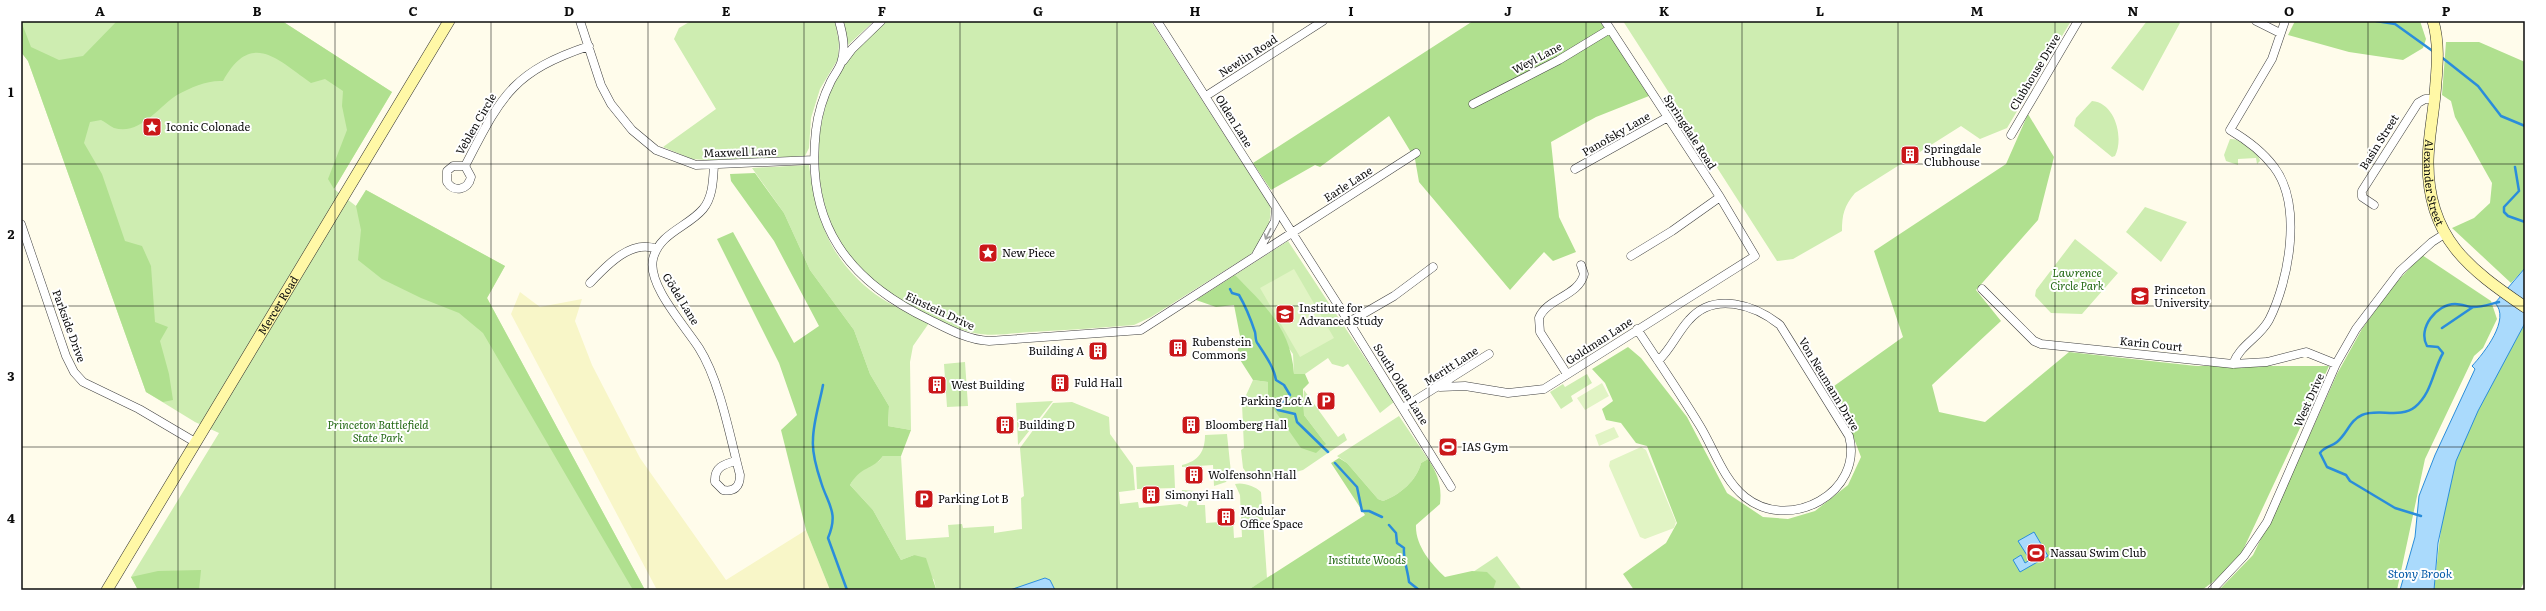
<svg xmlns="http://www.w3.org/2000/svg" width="2546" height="611" font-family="Literata,serif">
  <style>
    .farmland { fill: #f8f6c8 }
    .green { fill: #ceedb1 }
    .forest { fill: #b0e08f }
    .pitch { fill: #e1f4c4 }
    .water { fill: #aadafc; stroke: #2a8ddb }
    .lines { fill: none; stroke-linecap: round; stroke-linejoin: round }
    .stream { stroke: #2a8ddb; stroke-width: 2.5 }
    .minor-casing { stroke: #3f3f3f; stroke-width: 9 }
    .secondary-casing { stroke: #2e2e2e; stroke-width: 12 }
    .minor { stroke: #fff; stroke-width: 8 }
    .secondary { stroke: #fff8a6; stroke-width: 11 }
    .oneway { stroke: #9e9e9e }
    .grid { fill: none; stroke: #0c0c0c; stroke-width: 1; stroke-opacity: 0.55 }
    .labels { text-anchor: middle; stroke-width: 4; stroke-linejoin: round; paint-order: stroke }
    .street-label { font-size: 11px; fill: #0c0c0c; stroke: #fff }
    .poi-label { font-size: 11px; fill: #0c0c0c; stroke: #fff; text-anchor: start }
    .park-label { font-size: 11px; font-style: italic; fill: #256a16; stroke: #fff }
    .water-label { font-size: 12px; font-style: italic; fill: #095eaa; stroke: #fff }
    .neatline { fill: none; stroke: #0c0c0c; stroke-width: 1.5 }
    .grid-label { font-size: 13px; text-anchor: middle; font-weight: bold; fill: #0c0c0c }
  </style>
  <rect width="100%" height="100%" fill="#fffceb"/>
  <path class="farmland" d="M520,292L540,307L582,299L575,321L592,365L640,458L726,580L806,530L830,590H657L511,314Z"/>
  <path class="green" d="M21,21H282L392,92L334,189L356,206L366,190L505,266L487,298L645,590H138L131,577L219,433L195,422L146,392L28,61L21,52Z
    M691,21H835L839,43L838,59L820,89L811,118L809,148L805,156L719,161L692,159L663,147L716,109L674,39L679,28Z
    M844,21H874L847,46Z
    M887,21H1151L1270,206C1273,223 1262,241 1251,254L1151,317L1134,325C1100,328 1065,330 1031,332C1013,333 992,337 974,333C935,324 873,290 850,257C797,184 811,73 887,21Z
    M1623,21H2071L2007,128L1980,139L1961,126L1855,193C1844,206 1842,215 1842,231L1793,259L1777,261Z
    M2147,21H2177L2180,23L2143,91L2111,68Z
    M2092,101C2116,103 2124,139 2115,156L2112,157L2074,126L2076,118Z
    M2230,139C2240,138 2259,152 2260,161L2257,164L2256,158L2238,159V165L2226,161L2224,155Z
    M809,165C817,220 829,259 875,294C891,306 912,314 929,323L913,346L910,362L911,430L888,426L889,406L870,374L854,330L810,270L784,213L752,168Z
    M2145,207L2187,222L2161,262L2126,232Z
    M2075,239L2118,273L2082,314L2051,313L2035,296L2036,290Z
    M1288,241L1394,402L1380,413L1348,364L1343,367L1332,364L1328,358L1305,374H1294L1293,354L1235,275Z
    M965,362L968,406L947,407L944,364Z
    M1587,374L1592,383L1571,396L1573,401L1561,409L1550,392L1563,384L1565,387Z
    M1253,380L1268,382L1326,444L1304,415V390L1338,437L1344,433L1347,440L1303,470L1266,480L1249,476L1243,468L1241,450L1244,448L1242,404Z
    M1053,401L1038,420L1017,421L1016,403Z
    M1072,402L1109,417L1110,434L1133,466L1135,490L1119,492L1120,504L1138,502L1139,508L1180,504L1187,507L1189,500L1182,498V490L1195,491L1197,505H1205L1206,523L1233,521L1234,538L1242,537L1240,495L1235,484C1243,482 1255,486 1261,492L1267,578L1248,590H1055L1050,580L1045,578L1010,590L936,589L934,580L914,555L901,560L873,510L850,485L857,473L879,461L883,456H901L906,540L949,537L948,525L962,524L963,528L994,526V533L1022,529L1021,498L1024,496L1020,448L1053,403Z
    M1399,416L1428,459L1421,463C1417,480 1400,495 1383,501L1378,499L1347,463L1337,456Z
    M1037,421L1018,445L1017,422Z
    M1227,434L1231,473L1226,482L1214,486L1213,465L1182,467V465C1199,461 1205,451 1205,435Z
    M1174,465L1175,488L1137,489L1136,467Z
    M1497,556L1522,590H1446Z"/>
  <path class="forest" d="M21,21L31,47L59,60L83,56L117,21H282L392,92L334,189L328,179L347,130L342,106L343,91L325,79L311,83C277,59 251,30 223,81C207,80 192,87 177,95C159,106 140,136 114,128C110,126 105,122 101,120L90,122L84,143L102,174L125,241L142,246L151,266L155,322L168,327L160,341L169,374L173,400L163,402L146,392L28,61L21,52Z
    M1473,21H1600L1649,96L1596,117L1551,142L1559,217L1576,252L1553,261L1544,252L1510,290L1419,182L1415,159L1389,116L1320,167L1315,165L1271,190L1253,163Z
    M2295,21H2420L2426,39L2423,48L2403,60L2349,52L2288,35Z
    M2446,42H2479L2525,62V268L2511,283L2452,228L2474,218L2490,203L2492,183L2455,117L2451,101L2442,95Z
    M2028,114L2054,157L2038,220L1976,290L2001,321L1932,385L1939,412L1985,422L2069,352L2196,366H2329L2236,565L2202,590H1634L1623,574L1666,543L1677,523L1647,446L1636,443L1621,423L1606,420L1602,409L1613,401L1605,383L1592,369L1628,347L1641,358L1687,417L1727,493L1763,517L1788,519L1815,511L1848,485L1861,457L1834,386L1903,337L1874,251L2006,164Z
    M755,173L784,213L810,270L854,330L870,374L889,406L888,426L911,430L901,456H883C872,471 861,465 850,485L873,510L901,560L914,555L926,558L936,589L830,590L806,530L781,430L797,415L779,363L717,239L733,232L794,343L819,326L774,241L731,181L730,174Z
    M366,190L505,266L487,298L645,590H633L483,333L459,313L421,298L382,279L358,260L361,230L356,206Z
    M2422,255L2491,301L2497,319L2483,348L2474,356L2425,459L2397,590H2219L2253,555L2290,479L2337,374L2362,329L2393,286Z
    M1235,275C1265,306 1291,328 1294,374H1305L1309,383L1303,389L1304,415L1326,444L1316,453L1301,448L1268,401V382L1253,380L1237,355L1240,336L1234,305L1216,307L1196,300Z
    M2525,323V580L2520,590H2434C2439,547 2442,502 2456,461C2472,413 2501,368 2525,323Z
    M1339,458L1347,463L1378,499L1383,501C1400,495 1417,480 1421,463L1428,459C1438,474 1442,486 1440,504L1416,525C1415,545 1431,564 1445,577L1472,571L1487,572L1496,581L1493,590H1248L1365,515L1331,463Z
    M201,570L199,590H138L131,577L158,571Z"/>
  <path class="pitch" d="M1294,269L1334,338L1300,357L1260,288Z
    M1602,383L1609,396L1585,410L1577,398Z
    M1614,427L1619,437L1599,446L1595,435Z
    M1641,447L1646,450L1676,522L1674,528L1645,539L1640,537L1609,466L1610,461Z"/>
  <path class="water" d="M2525,268V323L2478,411L2456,461L2438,543L2434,590H2400L2415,537L2419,496L2435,455L2475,369L2472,366C2484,353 2511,319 2495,303Z
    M2034,532L2048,556L2020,572L2013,560L2021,555L2025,563L2030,560L2018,541Z
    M1045,578L1050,580L1055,590H1010Z"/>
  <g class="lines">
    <path class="stream" d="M2376,21L2395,24L2434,52
      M2440,56L2478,86L2501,116L2525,126
      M2515,167L2519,191L2504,207V212L2508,216L2525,222
      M1230,289L1232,293L1239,295C1246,307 1251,320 1255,332C1256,336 1255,341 1258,344C1265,355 1274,367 1276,380L1284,385L1290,395L1286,400L1275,406L1278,410L1295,414L1297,422L1328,452
      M2442,328L2473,307
      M823,385C820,402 813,422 813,440C812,452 817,470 821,482C828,505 839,512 828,538L847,590
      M1335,463L1357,487L1362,511H1369L1382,517
      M2421,516L2395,508L2350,481L2346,475L2327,467L2320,453C2325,446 2331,447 2337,442C2347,434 2350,420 2362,415C2378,408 2400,419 2415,407C2432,393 2433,370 2443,353L2438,347L2427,346C2417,328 2437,304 2455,304C2460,304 2466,306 2471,307C2479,308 2490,304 2499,302
      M1389,525L1396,533L1397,543L1404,548C1403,559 1408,571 1409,582L1419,590"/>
    <g class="minor-casing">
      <path id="minor" d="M580,21L601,85L611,104L632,130L656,150L696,165L814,160
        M839,21C843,35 846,49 841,63C839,69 834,75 831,81C823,97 818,113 816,130C805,224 848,281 930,320C948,329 968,340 989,341L1141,330L1416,153
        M1157,21L1349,322L1451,487
        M2256,21L2280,33
        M843,61L852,49L881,21
        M1206,96L1323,21
        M1473,104L1559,60L1610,29
        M2011,135L2078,21
        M714,165C713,180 713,197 703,209C688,227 659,233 653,259C647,285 685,326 699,348C720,381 730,437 740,475C740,487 734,492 723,490L715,482C714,467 724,464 736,461
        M465,166L471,177C468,190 454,193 447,182V171L453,166H465C501,97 511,72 589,46
        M1575,169L1668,117
        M2374,205L2362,197V191L2418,103L2425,99H2435
        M21,224L66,356L74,372L83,382L139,409L195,442
        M1256,255L1275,221L1276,208
        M1631,256L1672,231L1720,197
        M590,283C607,265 631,239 657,249
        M1982,289L2034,341L2041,344L2233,364L2267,362L2306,352L2336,364
        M1349,322L1394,296L1433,267
        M1637,329C1658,361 1680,393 1700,426C1714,449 1723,479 1745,497C1790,533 1864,492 1849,436L1780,325C1755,305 1714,291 1689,320C1677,333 1671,349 1658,361
        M2233,364C2240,345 2259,338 2269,320C2289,281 2303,205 2274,167C2262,151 2247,140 2230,130L2272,59L2285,21
        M1567,374L1540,332L1539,318C1547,298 1579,296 1584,274L1581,265
        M1440,387L1465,386L1508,393L1544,389L1755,256L1720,197L1605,21
        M1403,408L1489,354
        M2212,590L2244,556L2267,522L2336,364L2356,329L2400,271L2432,242L2446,233"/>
    </g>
    <g class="secondary-casing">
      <g id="secondary">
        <path id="s1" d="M2433,21C2440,45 2437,69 2435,94C2433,117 2428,140 2428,163C2428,238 2469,269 2525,307"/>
        <path id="s2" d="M107,590L449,21"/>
      </g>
    </g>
    <use href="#minor" class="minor"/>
    <use href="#secondary" class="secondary"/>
  </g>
  <defs><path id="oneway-shaft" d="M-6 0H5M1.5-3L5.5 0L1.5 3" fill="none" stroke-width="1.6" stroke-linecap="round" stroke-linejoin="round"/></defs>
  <use class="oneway" href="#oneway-shaft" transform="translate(1268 234) rotate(116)"/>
  <path class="grid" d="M178,21V590M335,21V590M491,21V590M648,21V590M804,21V590M960,21V590M1117,21V590M1273,21V590M1429,21V590M1586,21V590M1742,21V590M1898,21V590M2055,21V590M2211,21V590M2368,21V590M21,164H2525M21,306H2525M21,447H2525"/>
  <defs>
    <g id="sight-square" transform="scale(1)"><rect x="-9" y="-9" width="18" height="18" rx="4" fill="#ca1719" stroke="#fff"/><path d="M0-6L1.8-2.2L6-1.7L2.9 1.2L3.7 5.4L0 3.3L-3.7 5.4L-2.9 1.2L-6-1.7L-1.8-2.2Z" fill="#fff"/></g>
    <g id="building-square" transform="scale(1)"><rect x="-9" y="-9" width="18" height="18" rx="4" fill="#ca1719" stroke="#fff"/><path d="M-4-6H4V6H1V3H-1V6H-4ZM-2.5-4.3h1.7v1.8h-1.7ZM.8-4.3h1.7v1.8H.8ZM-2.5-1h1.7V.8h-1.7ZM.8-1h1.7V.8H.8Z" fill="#fff"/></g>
    <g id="university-square" transform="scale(1)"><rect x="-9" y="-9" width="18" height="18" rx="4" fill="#ca1719" stroke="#fff"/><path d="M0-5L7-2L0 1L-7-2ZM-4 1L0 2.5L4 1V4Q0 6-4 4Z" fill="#fff"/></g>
    <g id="parking-square" transform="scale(1)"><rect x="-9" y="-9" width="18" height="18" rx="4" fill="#ca1719" stroke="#fff"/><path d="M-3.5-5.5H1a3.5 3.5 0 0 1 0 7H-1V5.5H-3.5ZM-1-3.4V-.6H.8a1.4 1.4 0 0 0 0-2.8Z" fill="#fff"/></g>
    <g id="stadium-square" transform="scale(1)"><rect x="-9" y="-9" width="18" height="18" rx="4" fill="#ca1719" stroke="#fff"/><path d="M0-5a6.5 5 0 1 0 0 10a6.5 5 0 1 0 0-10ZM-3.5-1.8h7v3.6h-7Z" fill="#fff"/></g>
  </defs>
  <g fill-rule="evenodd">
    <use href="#sight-square" x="152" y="127"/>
    <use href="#building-square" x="1910" y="155"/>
    <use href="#sight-square" x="988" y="253"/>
    <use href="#university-square" x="2140" y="296"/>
    <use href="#university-square" x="1285" y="314"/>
    <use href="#building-square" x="1178" y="348"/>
    <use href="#building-square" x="1098" y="351"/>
    <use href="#building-square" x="1060" y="383"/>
    <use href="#building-square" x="937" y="385"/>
    <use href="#parking-square" x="1326" y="401"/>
    <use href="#building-square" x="1005" y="425"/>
    <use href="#building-square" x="1191" y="425"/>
    <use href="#stadium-square" x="1448" y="447"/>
    <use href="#building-square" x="1194" y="475"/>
    <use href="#building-square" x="1151" y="495"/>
    <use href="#parking-square" x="924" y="499"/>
    <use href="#building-square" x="1226" y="517"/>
    <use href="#stadium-square" x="2036" y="553"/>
  </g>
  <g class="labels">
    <g class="street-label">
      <text transform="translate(1248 56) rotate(-33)" y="4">Newlin Road</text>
      <text transform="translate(1537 58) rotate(-28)" y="4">Weyl Lane</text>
      <text transform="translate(2035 72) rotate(-59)" y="4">Clubhouse Drive</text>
      <text transform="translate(1234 121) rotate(58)" y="4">Olden Lane</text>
      <text transform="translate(476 124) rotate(-60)" y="4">Veblen Circle</text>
      <text transform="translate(1690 132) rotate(57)" y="4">Springdale Road</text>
      <text transform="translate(1616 134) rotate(-30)" y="4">Panofsky Lane</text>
      <text transform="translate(2379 142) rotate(-58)" y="4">Basin Street</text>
      <text transform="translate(740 152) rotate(-2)" y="4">Maxwell Lane</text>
      <text dy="4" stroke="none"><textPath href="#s1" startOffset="163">Alexander Street</textPath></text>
      <text transform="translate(1348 184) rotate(-33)" y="4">Earle Lane</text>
      <text transform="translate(681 299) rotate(58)" y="4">Gödel Lane</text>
      <text dy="4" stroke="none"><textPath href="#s2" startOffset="332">Mercer Road</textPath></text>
      <text transform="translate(940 311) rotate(25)" y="4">Einstein Drive</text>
      <text transform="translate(69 326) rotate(70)" y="4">Parkside Drive</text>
      <text transform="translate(1599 341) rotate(-33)" y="4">Goldman Lane</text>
      <text transform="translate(2151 344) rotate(6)" y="4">Karin Court</text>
      <text transform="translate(1451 366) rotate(-33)" y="4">Meritt Lane</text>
      <text transform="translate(1401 384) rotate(58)" y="4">South Olden Lane</text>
      <text transform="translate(1829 384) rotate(59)" y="4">Von Neumann Drive</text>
      <text transform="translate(2309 400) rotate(-66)" y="4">West Drive</text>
    </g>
    <g class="poi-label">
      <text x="166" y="131">Iconic Colonade</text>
      <text x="1924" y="153">Springdale<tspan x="1924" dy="13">Clubhouse</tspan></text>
      <text x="1002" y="257">New Piece</text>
      <text x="2154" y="294">Princeton<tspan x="2154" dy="13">University</tspan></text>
      <text x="1299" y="312">Institute for<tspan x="1299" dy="13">Advanced Study</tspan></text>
      <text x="1192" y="346">Rubenstein<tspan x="1192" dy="13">Commons</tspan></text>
      <text x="1084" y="355" text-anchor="end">Building A</text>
      <text x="1074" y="387">Fuld Hall</text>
      <text x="951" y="389">West Building</text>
      <text x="1312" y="405" text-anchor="end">Parking Lot A</text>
      <text x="1019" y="429">Building D</text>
      <text x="1205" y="429">Bloomberg Hall</text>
      <text x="1462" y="451">IAS Gym</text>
      <text x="1208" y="479">Wolfensohn Hall</text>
      <text x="1165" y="499">Simonyi Hall</text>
      <text x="938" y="503">Parking Lot B</text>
      <text x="1240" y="515">Modular<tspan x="1240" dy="13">Office Space</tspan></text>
      <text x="2050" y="557">Nassau Swim Club</text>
    </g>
    <g class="park-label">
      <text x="2077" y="277">Lawrence<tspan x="2077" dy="13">Circle Park</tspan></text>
      <text x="378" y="429">Princeton Battlefield<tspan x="378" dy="13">State Park</tspan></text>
      <text x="1367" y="564">Institute Woods</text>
    </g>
    <g class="water-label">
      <text x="2420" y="578">Stony Brook</text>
    </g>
  </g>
  <rect width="2546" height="611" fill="none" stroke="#ffffff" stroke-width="44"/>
  <rect x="22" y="22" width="2502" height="567" class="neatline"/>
  <g class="grid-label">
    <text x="100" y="16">A</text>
    <text x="257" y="16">B</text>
    <text x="413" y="16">C</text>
    <text x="569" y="16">D</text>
    <text x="726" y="16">E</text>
    <text x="882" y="16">F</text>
    <text x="1038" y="16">G</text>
    <text x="1195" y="16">H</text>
    <text x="1351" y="16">I</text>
    <text x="1508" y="16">J</text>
    <text x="1664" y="16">K</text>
    <text x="1820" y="16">L</text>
    <text x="1977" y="16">M</text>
    <text x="2133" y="16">N</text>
    <text x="2289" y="16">O</text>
    <text x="2446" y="16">P</text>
    <text x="11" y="97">1</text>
    <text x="11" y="239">2</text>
    <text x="11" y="381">3</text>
    <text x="11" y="523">4</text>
  </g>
</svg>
